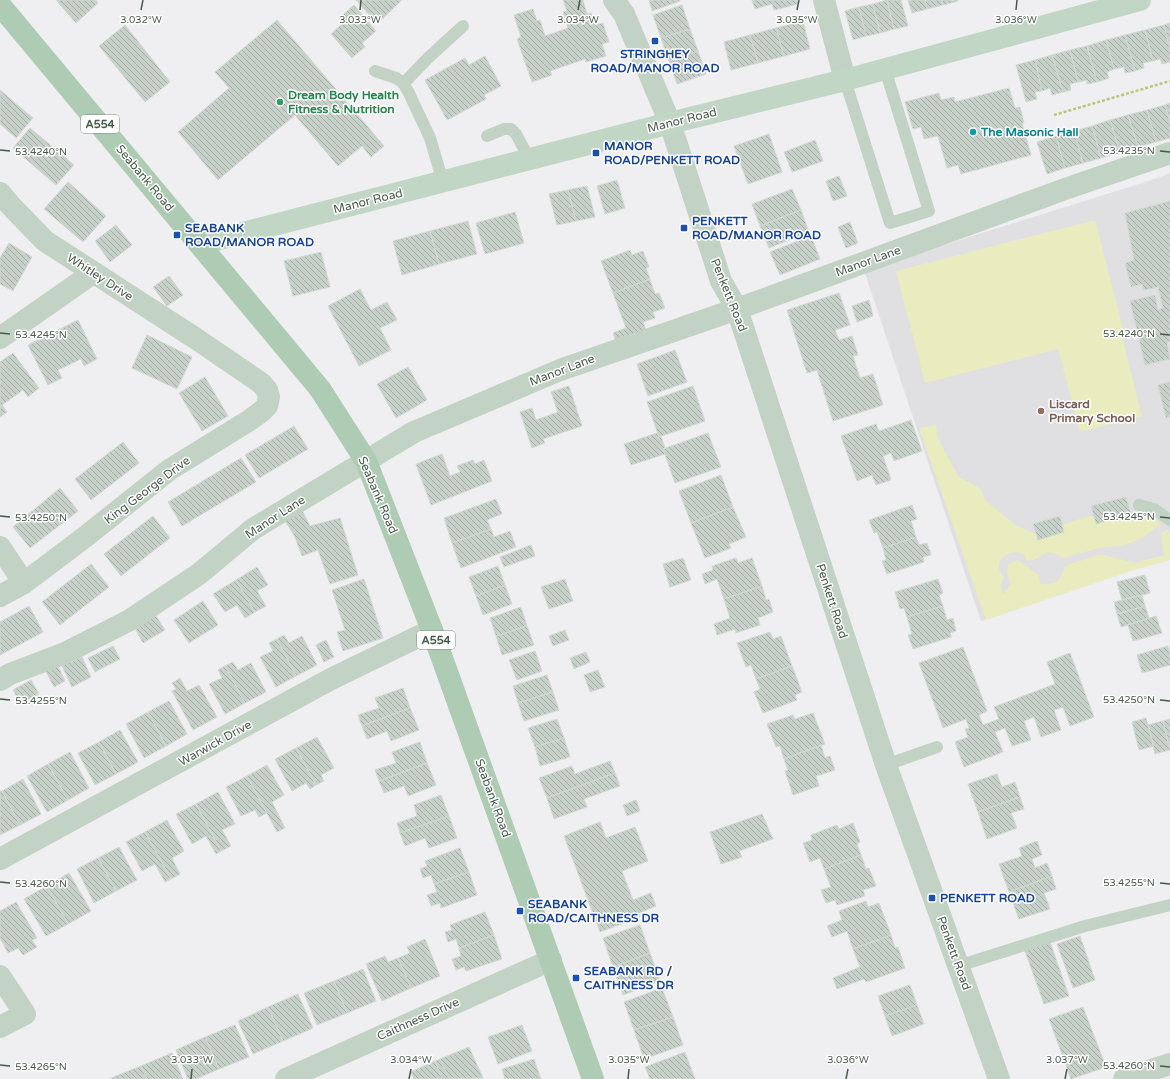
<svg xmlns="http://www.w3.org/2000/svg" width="1170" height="1079" font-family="'Varela Round',sans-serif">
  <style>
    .education { fill: #e0dfe1 }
    .grass { fill: #e9ecbe }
    .building { fill: url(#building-back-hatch); stroke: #d2d9d5 }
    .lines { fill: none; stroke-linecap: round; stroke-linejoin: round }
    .path { stroke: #b9c977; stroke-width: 2.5; stroke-dasharray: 3 2; stroke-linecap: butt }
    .lane { stroke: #c2d2c4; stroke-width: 12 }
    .street { stroke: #c2d2c4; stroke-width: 22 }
    .secondary { stroke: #c1d6c5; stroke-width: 22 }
    .primary { stroke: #aecbb4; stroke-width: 22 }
    .ticks { fill: none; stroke: #475a4a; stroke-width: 1.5 }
    .transit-dot { fill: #1a4fb4; stroke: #fff; stroke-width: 1.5 }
    .leisure-dot { fill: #2e9e5b; stroke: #fff; stroke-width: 1.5 }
    .culture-dot { fill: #0f9aa8; stroke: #fff; stroke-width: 1.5 }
    .education-dot { fill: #8d6e63; stroke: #fff; stroke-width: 1.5 }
    .labels { text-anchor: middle; stroke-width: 3; stroke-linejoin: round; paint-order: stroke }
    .shield { fill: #fff; stroke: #7e8c80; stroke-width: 1 }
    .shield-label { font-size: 11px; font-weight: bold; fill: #475a4a }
    .transit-label { font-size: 12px; font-weight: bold; fill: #164399; stroke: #fff; text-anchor: start }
    .leisure-label { font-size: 12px; font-weight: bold; fill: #27864d; stroke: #fff; text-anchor: start }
    .street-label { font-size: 12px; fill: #475a4a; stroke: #fff }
    .culture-label { font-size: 12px; font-weight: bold; fill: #0d838f; stroke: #fff; text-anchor: start }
    .education-label { font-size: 12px; font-weight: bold; fill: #785e54; stroke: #fff; text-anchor: start }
    .ticks-label { font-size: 10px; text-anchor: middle; fill: #475a4a; stroke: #fff; stroke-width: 3; stroke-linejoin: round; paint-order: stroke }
  </style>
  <defs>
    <pattern id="building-back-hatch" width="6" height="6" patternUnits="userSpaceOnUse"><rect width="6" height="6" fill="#c8d0ca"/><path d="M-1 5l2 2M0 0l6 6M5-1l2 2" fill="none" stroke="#a4aca6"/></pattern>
  </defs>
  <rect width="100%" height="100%" fill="#efeef0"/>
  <path class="education" d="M1170,173V553L981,621L864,270L1155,179Z"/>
  <path class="grass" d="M1095,220L1124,332L1121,333L1142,416L1080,432L1058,349L925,383L896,271Z
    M936,425L938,439L959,477L981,489L985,500L1017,526L1036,534L1033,524L1060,516L1063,525C1073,522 1083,516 1094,516L1096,524L1145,510L1161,524L1142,538L1123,546L1103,547L1063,558C1041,545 1045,560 1027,561C1026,559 1026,557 1024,555C1017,549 1002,554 999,563C998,569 1001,573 1004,578L1001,585L1003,594L1011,584L1007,573L1008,564L1018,560L1039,575L1040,584C1058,584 1058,583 1065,566L1100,554L1135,563L1164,555L1161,534L1167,529L1170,532V560L1134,570L986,620L919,428Z"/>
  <path class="building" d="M56,0H96L98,3L76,23Z
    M356,0H402L377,24Z
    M563,0H583L587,14L591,13L595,25L603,23L609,42L602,44L606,56L586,62L585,59L550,71L552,75L532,82L517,39L521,37L514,15L533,9L537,21L540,20L545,36L568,28L563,12L567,11Z
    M649,0H680V1L652,11Z
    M752,0H797L798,4L774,10L772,4L755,9Z
    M887,0H901L908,26L894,29Z
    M887,0L894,29L880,33L873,4Z
    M908,0H925L927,9L912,13Z
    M925,0H942L943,5L927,9Z
    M942,0H958V1L943,5Z
    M873,4L880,33L866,36L859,7Z
    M354,5L376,31L362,43L365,47L352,58L331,34L343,23L339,18Z
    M682,5L690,29L661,38L653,15Z
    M859,7L866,36L853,40L845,11Z
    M277,20L384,146L371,157L362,146L338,166L295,115L218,180L178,132L229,88L215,72Z
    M803,21L810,49L784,56L776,28Z
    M1170,23V49L1164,25Z
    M125,25L170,82L145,102L99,46Z
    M1164,25L1170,49V62L1162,64L1160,59L1153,61L1145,30Z
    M776,28L784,56L758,63L750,35Z
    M690,29L698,51L669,61L661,38Z
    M1145,30L1153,61L1143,63L1144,68L1135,71L1125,35Z
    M750,35L758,63L731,70L724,42Z
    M1125,35L1135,71L1125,73L1124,67L1114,69L1106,40Z
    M1106,40L1114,69L1107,72L1109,78L1097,82L1087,46Z
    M1087,46L1097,82L1087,84V80L1078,82L1070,50Z
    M1070,50L1078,82L1070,84L1071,90L1063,92L1052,55Z
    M698,51L706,74L677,84L669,61Z
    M1052,55L1063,92L1052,95L1050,88L1042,91L1035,60Z
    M485,56L501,86L484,95L486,99L447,120L425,80L465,58L469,65Z
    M1035,60L1042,91L1035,92L1037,99L1026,102L1016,65Z
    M1009,88L1015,108L1020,107L1024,123H1022L1031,155L961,174L958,165L947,168L938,136L924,139L921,127L913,129L905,102L939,93L941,100L954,97L955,102Z
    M0,90L33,118L16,138L0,124Z
    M1170,103V122L1165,105Z
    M1165,105L1170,122V138L1156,142L1147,110Z
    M1147,110L1156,142L1138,147L1128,115Z
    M1128,115L1138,147L1120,152L1110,120Z
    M1110,120L1120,152L1101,158L1092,126Z
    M1092,126L1101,158L1083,163L1074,131Z
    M30,128L74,165L56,185L13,148Z
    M1074,131L1083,163L1065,168L1056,136Z
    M769,134L782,172L748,184L734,146Z
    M1056,136L1065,168L1047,174L1037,142Z
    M815,140L823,161L792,172L784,152Z
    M839,176L847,196L833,201L826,181Z
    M617,180L625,208L605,214L597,186Z
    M68,182L106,216L83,242L44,209Z
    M587,186L595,217L576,221L568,190Z
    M792,189L801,210L760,226L752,204Z
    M568,190L576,221L557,225L549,194Z
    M1170,201V341L1167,342L1170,359L1145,365L1130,301L1155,295L1158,310L1163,308L1158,287L1144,290L1142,284L1131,287L1125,263L1134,260L1125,213Z
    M801,210L809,232L769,248L760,226Z
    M515,212L524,243L485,254L476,223Z
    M468,221L477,254L439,264L430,231Z
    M850,222L858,243L846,248L838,227Z
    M116,225L132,245L110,262L95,241Z
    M430,231L439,264L402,275L393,241Z
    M811,236L820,259L780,275L770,252Z
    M9,243L32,257L13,291L0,284V258Z
    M630,250L632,255L643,251L649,267L646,268L650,279L613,293L601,261Z
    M321,252L330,287L293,296L284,261Z
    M169,276L183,295L167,306L153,287Z
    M650,279L655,294L659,293L665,308L653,312L655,318L643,322L647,333L617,345L613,333L626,328L613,293Z
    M360,289L371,310L387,302L397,320L380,328L391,350L359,366L328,306Z
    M839,293L850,325L835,330L839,340L852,336L858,355L853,356L860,378L873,374L883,405L833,421L817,370L807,373L787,310Z
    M869,300L873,316L857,322L852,306Z
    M78,320L97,359L84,366L81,359L58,370L62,378L48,385L28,345Z
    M147,335L192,357L177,389L132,368Z
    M675,350L687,382L648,396L637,364Z
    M13,353L39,388L28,397L23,390L2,405L7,412L0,417V362Z
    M408,367L427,400L396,418L377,384Z
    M205,377L228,416L202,431L179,393Z
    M1170,382V417L1166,418L1158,385Z
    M569,386L582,426L543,439L545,443L532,448L520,412L532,408L536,420L558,412L551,392Z
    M693,386L705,421L659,437L647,402Z
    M911,420L922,451L894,461L891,453L883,456L891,480L876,485L872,475L857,481L841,436L876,424L879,431Z
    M294,426L308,449L259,478L245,455Z
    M657,433L659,437L661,436L665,448L663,449L665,454L631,465L624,444Z
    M708,433L721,467L675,483L663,449Z
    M123,442L139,463L91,500L75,479Z
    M442,454L450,476L460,472L457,466L473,460L475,464L484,460L492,481L431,505L416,464Z
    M241,458L256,482L182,526L168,502Z
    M721,475L733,507L691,523L679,491Z
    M60,488L78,511L30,548L13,527Z
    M1126,497L1131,514L1096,524L1091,506Z
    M496,499L502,514L487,520L491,529L452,543L444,518Z
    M912,505L917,519L911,521L916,537L883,548L877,532L874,533L869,520Z
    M733,507L746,537L729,544L731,548L705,558L691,523Z
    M302,510L310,526L340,518L358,575L330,584L318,550L302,556L294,535L285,521Z
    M153,516L170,538L121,576L104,554Z
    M1060,516L1064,532L1038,540L1033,524Z
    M491,529L494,537L510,531L516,547L461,568L452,543Z
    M916,537L919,545L927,543L931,555L923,557L924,562L887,574L882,561L886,560L883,548Z
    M531,545L535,556L504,567L500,557Z
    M683,558L691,580L670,587L663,564Z
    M736,558L738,563L752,558L762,586L724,599L717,579L705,584L702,574L713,570L712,566Z
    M91,564L109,587L60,625L42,602Z
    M498,566L505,585L476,596L469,577Z
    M257,567L268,585L257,591L266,606L255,612L236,580Z
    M1145,575L1150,593L1122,600L1117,582Z
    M364,579L383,638L343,651L337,632L345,630L332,590Z
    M565,579L573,601L549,609L541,587Z
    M938,579L943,593L939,595L943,606L907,617L904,608L900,609L895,592Z
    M236,580L255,612L245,618L237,605L225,612L213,594Z
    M505,585L512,604L483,615L476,596Z
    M762,586L766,600L769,599L773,612L758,618L760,625L736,633L735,629L717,635L714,624L730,618L724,599Z
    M1142,595L1145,606L1117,614L1114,602Z
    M203,601L218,625L189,643L174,620Z
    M29,606L43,632L0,655V622Z
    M943,606L947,620L953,618L956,631L950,633L951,637L913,649L908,635L912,634L907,617Z
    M1145,606L1149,618L1121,627L1117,614Z
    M521,607L527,626L496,636L490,618Z
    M156,616L165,630L143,643L135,628Z
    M1156,616L1162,633L1133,641L1128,625Z
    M527,626L534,645L502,655L496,636Z
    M565,630L569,640L553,646L549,636Z
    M770,632L773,639L781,636L792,666L756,679L751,665L746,667L737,643Z
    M284,635L289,643L302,636L317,665L296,676L277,639Z
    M277,639L296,676L276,687L260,657L273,651L269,643Z
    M326,640L334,657L324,662L316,645Z
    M113,646L120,659L95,672L88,658Z
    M1168,646L1170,653V665L1142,673L1137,655Z
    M963,647L987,711L979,715L983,725L999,719L994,707L1055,684L1047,662L1070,653L1094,717L1070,726L1063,707L1054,710L1061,730L1041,737L1034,717L1024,721L1031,740L1012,746L1005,728L995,732L1003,752L964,767L955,742L968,737L965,729L969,728L966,719L943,728L919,663Z
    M535,651L542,671L517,680L509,660Z
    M586,652L590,662L574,669L570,658Z
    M82,657L91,677L72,687L62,666Z
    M56,662L65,681L54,687L44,668Z
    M233,662L238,670L251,663L266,692L245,703L225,666Z
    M225,666L245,703L225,714L209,684L222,678L218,670Z
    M792,666L802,692L795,695L797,700L763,713L754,692L760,689L756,679Z
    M598,670L605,687L590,692L584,675Z
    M547,675L553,692L518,703L513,686Z
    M180,678L187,691L199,685L217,717L193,730L172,691L176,689L172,683Z
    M31,680L39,694L21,704L13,690Z
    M403,688L410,708L362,726L358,715L379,708L375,698Z
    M553,692L559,710L524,721L518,703Z
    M169,701L187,734L166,746L148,712Z
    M410,708L419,730L391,741L387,731L367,739L362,726Z
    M148,712L166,746L144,758L126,724Z
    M813,713L825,744L784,759L780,746L776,747L767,724L793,715L795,719Z
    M1146,718L1154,746L1139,750L1132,722Z
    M557,719L564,738L535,747L528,728Z
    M1170,719V750L1163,721Z
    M1163,721L1170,750L1155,754L1148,725Z
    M120,730L138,762L116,774L99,742Z
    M317,737L334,768L321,775L324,781L316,785L296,748Z
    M564,738L570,757L540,766L535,747Z
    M99,742L116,774L95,785L78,753Z
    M420,742L427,763L379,781L375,770L396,763L392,752Z
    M821,745L825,758L830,756L835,770L816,776L819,786L793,795L785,771L788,770L784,759Z
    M296,748L316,785L310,789L306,783L292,791L275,759Z
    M70,752L89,788L68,800L48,764Z
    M610,761L615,773L547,798L539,778L572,766L575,774Z
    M427,763L436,785L408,796L404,786L384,793L379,781Z
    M48,764L68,800L47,812L27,776Z
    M267,765L284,795L272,802L285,828L277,832L247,776Z
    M615,773L620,786L584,799L587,807L554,819L547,798Z
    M997,774L1002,787L1015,782L1020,797L978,812L968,784Z
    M247,776L267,813L259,817L255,810L241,816L226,787Z
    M23,779L41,814L20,825L2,791Z
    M0,791H2L20,825L0,835Z
    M218,792L235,824L222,830L231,846L221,851L196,804Z
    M441,795L449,816L400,833L397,823L417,816L414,805Z
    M1020,797L1024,809L1011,813L1017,828L987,839L978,812Z
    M636,800L640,811L627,816L623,805Z
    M196,804L221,851L216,854L206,836L192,844L176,814Z
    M762,814L773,839L739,851L742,857L721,864L710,832Z
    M449,816L457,838L429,848L425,838L405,846L400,833Z
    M167,820L184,851L172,858L180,874L171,879L145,832Z
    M600,822L606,838L635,827L648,861L622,871L633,900L651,893L656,906L639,913L640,917L600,932L564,836Z
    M853,823L860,842L857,844L861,855L824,869L820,858L810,862L803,843L812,840L811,835L837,825L839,829Z
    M145,832L171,879L165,882L155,864L142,871L126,842Z
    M1037,841L1042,855L1032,859L1035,868L1047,863L1052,876L1009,892L999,864L1022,856L1019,848Z
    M119,847L137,880L116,891L98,858Z
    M460,848L469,872L434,884L431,875L423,878L420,869L427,866L425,861Z
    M861,855L866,869L869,868L876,886L863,890L865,896L837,905L835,900L826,903L821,890L831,887L824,869Z
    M98,858L116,891L94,903L77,869Z
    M469,872L477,895L441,908L440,903L431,906L427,895L437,892L434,884Z
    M69,873L91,911L68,924L47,886Z
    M1052,876L1056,889L1044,893L1050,909L1019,919L1009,892Z
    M47,886L68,924L46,936L24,899Z
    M866,901L868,907L879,903L891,935L853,949L847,931L832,937L827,926L842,920L839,911Z
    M16,902L37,938L32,940L37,947L23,955L18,948L8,953L0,938V911Z
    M485,912L494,935L459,948L456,939L448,942L445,932L452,930L450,925Z
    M640,925L650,953L613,967L603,938Z
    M494,935L502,959L466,971L464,967L456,970L452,959L461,956L459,948Z
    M891,935L895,948L898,947L905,968L866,982L864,979L837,989L833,978L860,967L853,949Z
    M1080,936L1095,980L1073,988L1057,944Z
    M425,939L440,976L411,988L398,958L410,953L407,947Z
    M1050,942L1069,996L1044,1004L1025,951Z
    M650,953L660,981L623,995L613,967Z
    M385,956L388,962L398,958L411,988L382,1001L366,964Z
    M363,969L376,1001L347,1013L334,981Z
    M334,981L347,1013L317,1025L304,993Z
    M910,985L917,1005L885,1016L878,996Z
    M662,988L673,1017L634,1030L624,1002Z
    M298,994L313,1028L283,1041L268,1007Z
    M917,1005L924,1024L892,1036L885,1016Z
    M268,1007L283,1041L253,1054L238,1021Z
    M1083,1007L1106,1067L1071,1079L1049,1019Z
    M673,1017L683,1045L644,1059L634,1030Z
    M235,1025L249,1057L219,1069L205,1037Z
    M522,1025L532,1051L498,1064L488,1037Z
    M205,1037L219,1069L196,1079H188L176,1050Z
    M469,1047L483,1078L449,1079L440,1059Z
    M685,1052L695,1079H650L645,1067Z
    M172,1053L183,1079H147L141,1066Z
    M440,1059L449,1079H414L411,1072Z
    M534,1059L541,1079H505L502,1069Z
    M435,1061L442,1079H414L411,1072Z
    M141,1066L147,1079H111V1078Z"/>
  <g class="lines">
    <path class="path" d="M1054,115L1170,81"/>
    <path class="lane" d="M375,71L396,78L402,82L408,91L430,138L443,182
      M845,80L890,223L929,211L885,69
      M403,84L428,58L463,26
      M487,136L504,129H511L516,134L530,160
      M1139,505L1154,509L1170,520
      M886,765L937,747
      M958,966L1085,926L1170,905"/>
    <path class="street" d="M614,0L624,14L670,123L721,281L737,309L886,765L999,1079
      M824,0L845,80
      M0,193L12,207L45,241L195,338L261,383L267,390L269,397L267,406L262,411L250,420L169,470L85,537L24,583L0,596
      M0,338L93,273
      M0,547L24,583
      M0,680L10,674L65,653L130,620L199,574L253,529L414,432L560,370L737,309L1065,189L1170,153
      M0,859L331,679L432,630
      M0,976L25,1014L0,1027
      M286,1079L551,960
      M1124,1079L1170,1064"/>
    <path class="secondary" d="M200,244L670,123L845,80L1140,0"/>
    <path class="primary" d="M0,5L320,389L366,461L432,630L593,1079"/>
  </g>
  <path class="ticks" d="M141,10L143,0M360,10L361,0M578,10L580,0M797,10L799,0M1016,10L1017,0M0,150L10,151M1160,151L1170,152M0,333L10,334M1160,334L1170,335M0,516L10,517M1160,517L1170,518M0,699L10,700M1160,700L1170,701M0,882L10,883M1160,883L1170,884M0,1065L10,1066M1160,1066L1170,1067M191,1079L192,1069M409,1079L411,1069M628,1079L629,1069M846,1079L848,1069M1065,1079L1067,1069"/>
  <g class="transit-dot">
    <rect x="651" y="37" width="8" height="8" rx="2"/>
    <rect x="592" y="149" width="8" height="8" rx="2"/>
    <rect x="680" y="224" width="8" height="8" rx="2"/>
    <rect x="173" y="231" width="8" height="8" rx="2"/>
    <rect x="928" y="894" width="8" height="8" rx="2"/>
    <rect x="516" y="907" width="8" height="8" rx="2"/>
    <rect x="572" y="974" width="8" height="8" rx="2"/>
  </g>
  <circle class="leisure-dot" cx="280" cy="102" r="4"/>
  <circle class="culture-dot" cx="973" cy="132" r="4"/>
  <circle class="education-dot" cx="1041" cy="411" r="4"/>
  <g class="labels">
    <g class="shield">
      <rect x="81" y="115" width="38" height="18" rx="3"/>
      <rect x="417" y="631" width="38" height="18" rx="3"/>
    </g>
    <g class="shield-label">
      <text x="100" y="128">A554</text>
      <text x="436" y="644">A554</text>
    </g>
    <g class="transit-label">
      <text x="655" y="58" text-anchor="middle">STRINGHEY<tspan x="655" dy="14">ROAD/MANOR ROAD</tspan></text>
      <text x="604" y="150">MANOR<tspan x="604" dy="14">ROAD/PENKETT ROAD</tspan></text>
      <text x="692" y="225">PENKETT<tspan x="692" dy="14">ROAD/MANOR ROAD</tspan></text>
      <text x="185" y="232">SEABANK<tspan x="185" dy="14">ROAD/MANOR ROAD</tspan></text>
      <text x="940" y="902">PENKETT ROAD</text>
      <text x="528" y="908">SEABANK<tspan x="528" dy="14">ROAD/CAITHNESS DR</tspan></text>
      <text x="584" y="975">SEABANK RD /<tspan x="584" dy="14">CAITHNESS DR</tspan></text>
    </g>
    <g class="leisure-label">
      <text x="288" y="99">Dream Body Health<tspan x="288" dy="14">Fitness &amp; Nutrition</tspan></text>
    </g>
    <g class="street-label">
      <text transform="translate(682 120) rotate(-14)" y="4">Manor Road</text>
      <text transform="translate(145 178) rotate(50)" y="4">Seabank Road</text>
      <text transform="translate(368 201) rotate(-14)" y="4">Manor Road</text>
      <text transform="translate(868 261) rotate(-20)" y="4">Manor Lane</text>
      <text transform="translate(100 277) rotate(33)" y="4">Whitley Drive</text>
      <text transform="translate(729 295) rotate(68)" y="4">Penkett Road</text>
      <text transform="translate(562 370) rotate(-21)" y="4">Manor Lane</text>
      <text transform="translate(147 490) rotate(-37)" y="4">King George Drive</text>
      <text transform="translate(378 495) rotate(67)" y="4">Seabank Road</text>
      <text transform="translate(275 517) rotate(-33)" y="4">Manor Lane</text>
      <text transform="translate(832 601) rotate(72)" y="4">Penkett Road</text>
      <text transform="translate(215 743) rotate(-29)" y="4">Warwick Drive</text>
      <text transform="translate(493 798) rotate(70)" y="4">Seabank Road</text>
      <text transform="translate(954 953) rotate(70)" y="4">Penkett Road</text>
      <text transform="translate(418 1019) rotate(-24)" y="4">Caithness Drive</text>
    </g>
    <g class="culture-label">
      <text x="981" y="136">The Masonic Hall</text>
    </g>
    <g class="education-label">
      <text x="1049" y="408">Liscard<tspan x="1049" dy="14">Primary School</tspan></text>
    </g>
  </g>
  <g class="ticks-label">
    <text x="141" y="23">3.032°W</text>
    <text x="360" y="23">3.033°W</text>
    <text x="578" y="23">3.034°W</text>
    <text x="797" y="23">3.035°W</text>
    <text x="1016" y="23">3.036°W</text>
    <text x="1129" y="154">53.4235°N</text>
    <text x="41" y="155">53.4240°N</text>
    <text x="1129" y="337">53.4240°N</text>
    <text x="41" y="338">53.4245°N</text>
    <text x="1129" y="520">53.4245°N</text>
    <text x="41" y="521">53.4250°N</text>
    <text x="1129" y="703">53.4250°N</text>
    <text x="41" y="704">53.4255°N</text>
    <text x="1129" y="886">53.4255°N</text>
    <text x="41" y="887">53.4260°N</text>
    <text x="192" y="1063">3.033°W</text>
    <text x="411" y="1063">3.034°W</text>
    <text x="629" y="1063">3.035°W</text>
    <text x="848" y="1063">3.036°W</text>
    <text x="1067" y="1063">3.037°W</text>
    <text x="1129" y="1069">53.4260°N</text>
    <text x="41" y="1070">53.4265°N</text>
  </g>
</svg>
